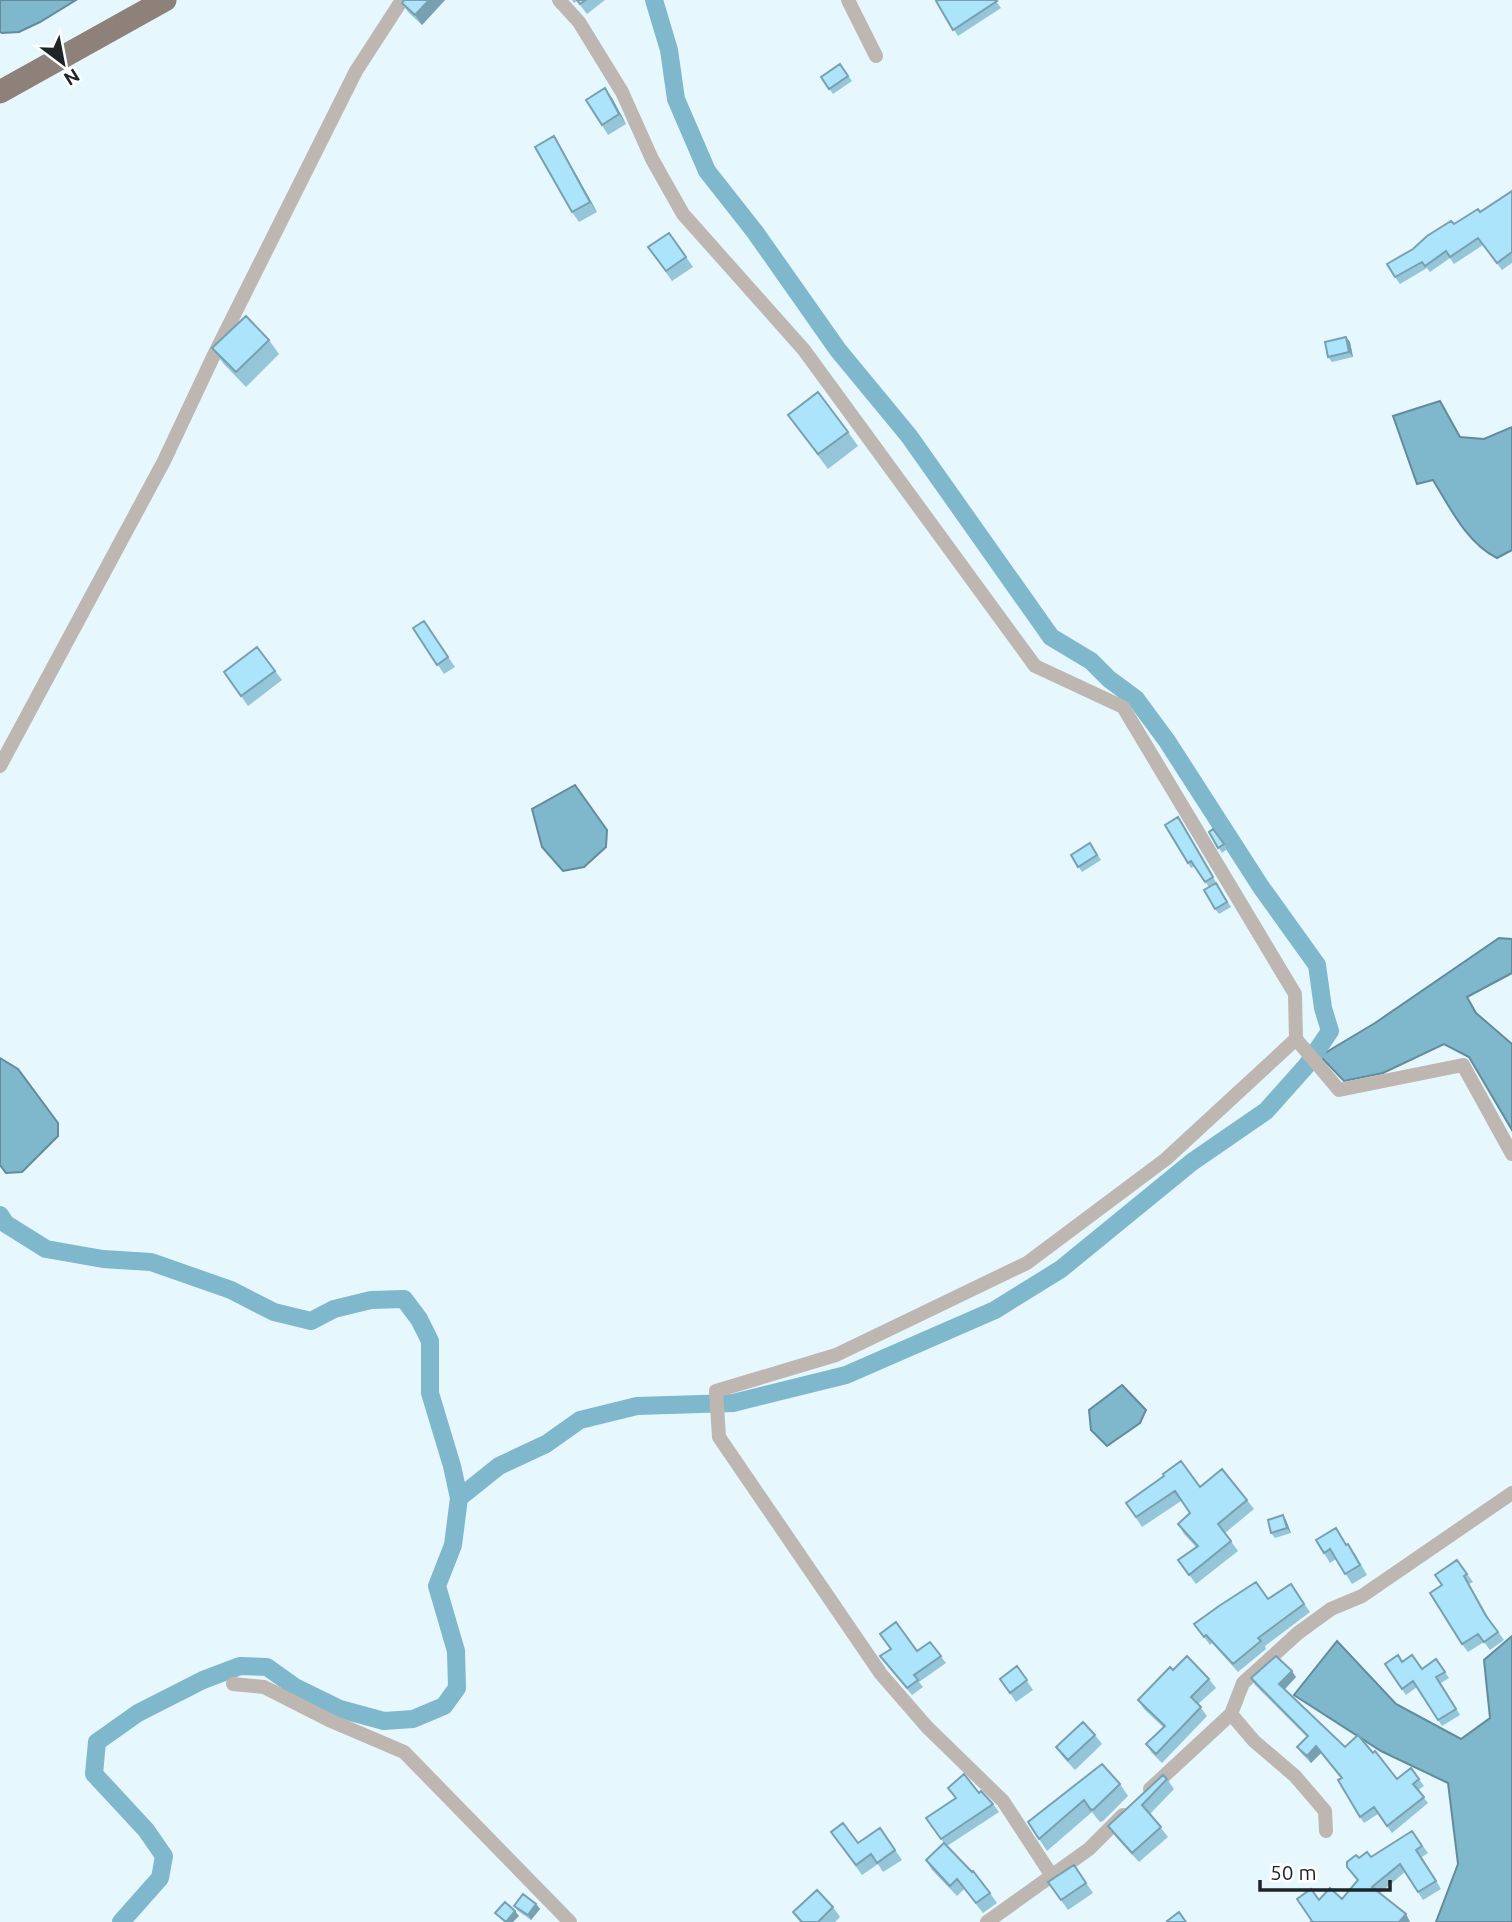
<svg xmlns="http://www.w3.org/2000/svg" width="1512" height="1922" font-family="Ubuntu,sans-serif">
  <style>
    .water { fill: #7fb7cc; stroke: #628b9b; stroke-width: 2 }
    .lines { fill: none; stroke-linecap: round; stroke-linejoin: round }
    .canal { stroke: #7fb7cc; stroke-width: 18 }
    .minor { stroke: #bdb6b1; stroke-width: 14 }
    .primary { stroke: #8e8179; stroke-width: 23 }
    .wall { fill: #94c5d8 }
    .shaded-wall { fill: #78a0b0 }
    .building { fill: #ace5fb; stroke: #78a0b0; stroke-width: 2 }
  </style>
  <rect width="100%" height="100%" fill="#e7f7fe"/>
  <path class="water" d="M0,0H76L40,22L19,32L2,33L0,32Z
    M1440,401L1460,437L1484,439L1512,427V550L1497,558C1467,543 1450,508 1433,480L1417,484L1393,416Z
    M575,785L607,830L606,847L584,867L563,871L542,847L532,809Z
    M1499,938L1512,939V973L1467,997L1476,1013L1512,1044V1130L1469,1057L1444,1044L1383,1073L1344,1081L1320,1056L1375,1023Z
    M0,1058L18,1069L58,1123V1136L22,1172L6,1173L0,1165Z
    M1122,1385L1146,1410L1140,1423L1107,1446L1091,1430L1089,1410Z
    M1512,1636V1922H1436L1458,1864L1448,1783L1381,1751L1294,1695L1337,1641L1396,1704L1461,1739L1490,1718L1484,1660Z"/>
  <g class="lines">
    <path class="canal" d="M0,1215L6,1224L46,1249L103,1259L151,1262L231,1290L274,1312L311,1321L334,1309L371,1300L404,1299L419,1319L430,1341V1393L452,1466L459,1498L453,1545L437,1586L456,1651L457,1688L444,1706L413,1719L384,1721L340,1709L295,1687L267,1667L240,1666L203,1680L138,1713L97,1742L94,1774L146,1830L164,1856L160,1878L121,1922
      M459,1498L499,1466L546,1444L580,1420L637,1406L733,1403L846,1375L995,1310L1061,1269L1192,1162L1266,1111L1307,1065L1330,1031L1323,1008L1317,965L1261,887L1167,741L1136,699L1109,679L1091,661L1051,637L909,436L838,350L755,232L707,171L676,99L669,50L654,0"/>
    <path class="minor" d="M559,0L579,22L622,92L652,159L683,214L804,350L1035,666L1123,707L1295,994L1296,1039L1166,1159L1027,1263L836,1355L716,1391L719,1437L881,1674L927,1727L1003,1801L1052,1876
      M848,0L876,56
      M0,766L164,461L213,357L356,71L402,0
      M1296,1039L1339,1090L1463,1065L1512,1154
      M233,1684L264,1687L329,1720L404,1752L570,1922
      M1231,1714L1254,1741L1295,1776L1325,1811L1326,1831
      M1150,1789L1231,1714L1243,1683L1298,1633L1331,1609L1362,1596L1512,1493
      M987,1922L1089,1849L1123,1815"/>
    <path class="primary" d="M0,92L165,0"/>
  </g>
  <path class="wall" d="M445,0L422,25L408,12L402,3Z
    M572,0H605L587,14L577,1L574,3Z
    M995,0L1001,8L958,36L936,1Z
    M840,64L852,81L833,94L821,77Z
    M612,98L626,124L608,135L602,125Z
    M554,136L560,146L597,212L579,222L572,212Z
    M1512,191V263L1502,270L1483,245L1454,264L1450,258L1430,272L1427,268L1400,284L1395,277L1454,224L1480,212Z
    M669,233L693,267L672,281L648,247Z
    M1346,337L1350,342L1353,357L1332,362L1328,357Z
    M269,340L279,354L246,387L223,363L212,348Z
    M788,415L848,432L858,446L828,469Z
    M424,621L455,667L444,674L413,628Z
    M257,647L282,680L248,706L224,672Z
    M1181,822L1216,882L1209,887L1195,866L1191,868L1165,825Z
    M1213,829L1227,849L1222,853L1209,832Z
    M1090,843L1101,860L1082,872L1071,855Z
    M1216,883L1231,907L1219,914L1215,909Z
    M1164,1476L1247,1500L1254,1509L1225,1533L1238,1551L1196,1584L1178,1560L1196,1547L1184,1534L1178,1524L1190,1513L1181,1501L1142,1527L1126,1503Z
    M1286,1520L1291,1533L1275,1538L1271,1533Z
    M1316,1540L1347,1545L1355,1554L1367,1575L1352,1584L1336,1559L1330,1563Z
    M1457,1560L1473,1582L1469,1584L1491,1622L1504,1640L1490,1650L1484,1642L1468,1652L1462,1644Z
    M1291,1584L1310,1612L1265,1646L1266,1649L1238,1672L1212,1643L1210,1645L1194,1624L1268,1599Z
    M930,1642L946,1663L919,1682L923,1687L912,1695L880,1656L917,1651Z
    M1436,1659L1449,1678L1441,1683L1460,1715L1442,1726L1417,1687L1406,1695L1385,1664L1402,1662L1422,1669Z
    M1017,1666L1033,1690L1016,1702L1000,1679Z
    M1173,1670L1209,1679L1216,1688L1198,1704L1207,1716L1162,1763L1152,1753L1146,1744L1163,1727L1144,1709L1138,1700Z
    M1296,1677L1285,1689L1345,1747L1373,1753L1397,1779L1411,1768L1424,1786L1418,1790L1428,1803L1392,1833L1378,1814L1364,1823L1360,1817L1342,1778L1321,1753L1311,1763L1302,1754L1297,1747L1307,1737L1255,1685L1251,1678Z
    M1095,1735L1102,1744L1075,1770L1063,1757L1056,1747Z
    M1167,1779L1174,1789L1150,1814L1168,1837L1139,1862L1115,1836L1108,1826Z
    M1120,1784L1128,1796L1103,1821L1100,1822L1092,1812L1047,1851L1028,1822Z
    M948,1788L979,1793L993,1804L999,1812L947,1846L990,1893L997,1903L983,1913L964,1889L957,1896L932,1870L926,1860L944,1843L926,1818L956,1798Z
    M880,1828L902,1860L883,1872L878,1864L862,1875L831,1832L858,1843Z
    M1412,1831L1428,1853L1422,1857L1441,1889L1423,1900L1405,1872L1380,1893L1406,1914L1410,1922H1310L1312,1921L1319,1900L1342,1899L1357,1881L1359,1858L1371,1857Z
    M1074,1865L1093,1893L1068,1910L1048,1882Z
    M536,1904L540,1909L531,1920L518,1911L514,1906Z
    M833,1907L840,1917L835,1922H800L793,1912Z"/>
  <path class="shaded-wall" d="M429,0H445L422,25L415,15Z
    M605,88L612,98L626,124L619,114Z
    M554,136L560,146L597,212L590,202Z
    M1346,337L1350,342L1353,357L1349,352Z
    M1283,1515L1286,1520L1291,1533L1287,1528Z
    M1292,1671L1296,1677L1284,1690L1279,1684Z
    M1316,1746L1321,1753L1311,1763L1307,1756Z
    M536,1904L540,1909L531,1920L528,1915Z
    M515,1911L519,1916L513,1922H506Z
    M1406,1914L1410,1922H1399Z"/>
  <path class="building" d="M404,0H429L415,15L402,3Z
    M577,0H586L580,4Z
    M938,0H995L997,1L953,30L936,1Z
    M840,64L848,76L829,89L821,77Z
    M605,88L619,114L602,125L586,100Z
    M554,136L590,202L572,212L535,147Z
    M1512,191V252L1497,263L1478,238L1450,257L1446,251L1425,266L1422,262L1395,277L1387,264L1413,249L1427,236L1451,221L1454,224L1478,209L1480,212Z
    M669,233L686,257L666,271L648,247Z
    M246,316L269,340L236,372L212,348Z
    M1346,337L1349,352L1328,357L1325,342Z
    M818,392L848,432L818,454L788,415Z
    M424,621L448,657L437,665L413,628Z
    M257,647L275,671L241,696L224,672Z
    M1178,817L1213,877L1205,882L1191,861L1188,863L1165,825Z
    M1213,829L1224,844L1218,848L1209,832Z
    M1090,843L1097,855L1078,867L1071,855Z
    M1216,883L1227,902L1215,909L1204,890Z
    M1181,1461L1200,1487L1222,1469L1247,1500L1218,1524L1231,1541L1189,1575L1178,1560L1198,1546L1178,1524L1190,1513L1175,1491L1136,1517L1126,1503L1164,1476L1163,1474Z
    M1283,1515L1287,1528L1271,1533L1268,1520Z
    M1336,1528L1346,1545L1348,1544L1360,1565L1345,1574L1330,1549L1324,1553L1316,1540Z
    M1457,1560L1467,1574L1464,1576L1486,1616L1498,1632L1484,1642L1478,1634L1462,1644L1430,1593L1442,1585L1435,1575Z
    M1256,1582L1268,1599L1291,1584L1304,1604L1258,1638L1261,1641L1233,1664L1206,1635L1204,1637L1194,1624L1219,1606Z
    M896,1622L917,1651L930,1642L941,1656L914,1675L918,1680L907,1688L880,1656L891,1649L880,1634Z
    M1398,1655L1402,1662L1412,1655L1422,1669L1436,1659L1445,1672L1436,1677L1456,1709L1438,1720L1413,1681L1402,1689L1385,1664Z
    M1187,1656L1209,1679L1191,1697L1201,1707L1156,1754L1146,1744L1165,1726L1138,1700L1170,1667L1173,1670Z
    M1276,1656L1292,1671L1279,1684L1345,1747L1358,1735L1373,1753L1375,1751L1397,1779L1411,1768L1419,1779L1413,1784L1424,1797L1387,1826L1374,1807L1360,1817L1338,1780L1342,1778L1316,1746L1307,1756L1297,1747L1308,1736L1251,1678Z
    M1017,1666L1027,1680L1010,1693L1000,1679Z
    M1083,1722L1095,1735L1068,1760L1056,1747Z
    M1102,1764L1120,1784L1094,1809L1091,1810L1084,1800L1039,1839L1028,1822Z
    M964,1774L979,1793L981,1791L993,1804L941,1839L926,1818L956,1798L948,1788Z
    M1163,1775L1167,1779L1142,1805L1161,1827L1132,1853L1108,1826Z
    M843,1823L858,1843L880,1828L895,1850L877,1863L871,1854L856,1865L831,1832Z
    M1412,1831L1422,1846L1416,1850L1436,1881L1418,1892L1400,1864L1372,1887L1406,1914L1399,1922H1310L1312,1921L1297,1899L1311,1889L1319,1900L1330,1888L1342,1899L1358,1880L1347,1867V1862L1356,1855L1359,1858L1367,1852L1371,1857Z
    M944,1843L972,1872L973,1871L990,1893L976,1903L957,1879L950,1886L926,1860Z
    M1074,1865L1086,1883L1061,1900L1048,1882Z
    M817,1890L833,1907L818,1922H802L793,1912Z
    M523,1894L536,1904L528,1915L514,1906Z
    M505,1902L515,1911L506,1922L495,1913Z
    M1179,1912L1186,1922H1168L1167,1921Z"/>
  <g transform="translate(63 63) rotate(148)" stroke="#ffffff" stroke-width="5" paint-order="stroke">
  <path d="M0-5L12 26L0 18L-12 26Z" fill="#1e2528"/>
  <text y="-10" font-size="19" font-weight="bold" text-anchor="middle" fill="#1e2528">N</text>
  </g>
  <path d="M1260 1880v10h130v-10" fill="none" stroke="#1e2528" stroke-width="3.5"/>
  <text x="1270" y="1880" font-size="21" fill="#1e2528" stroke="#ffffff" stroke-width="5" paint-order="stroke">50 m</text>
</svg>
